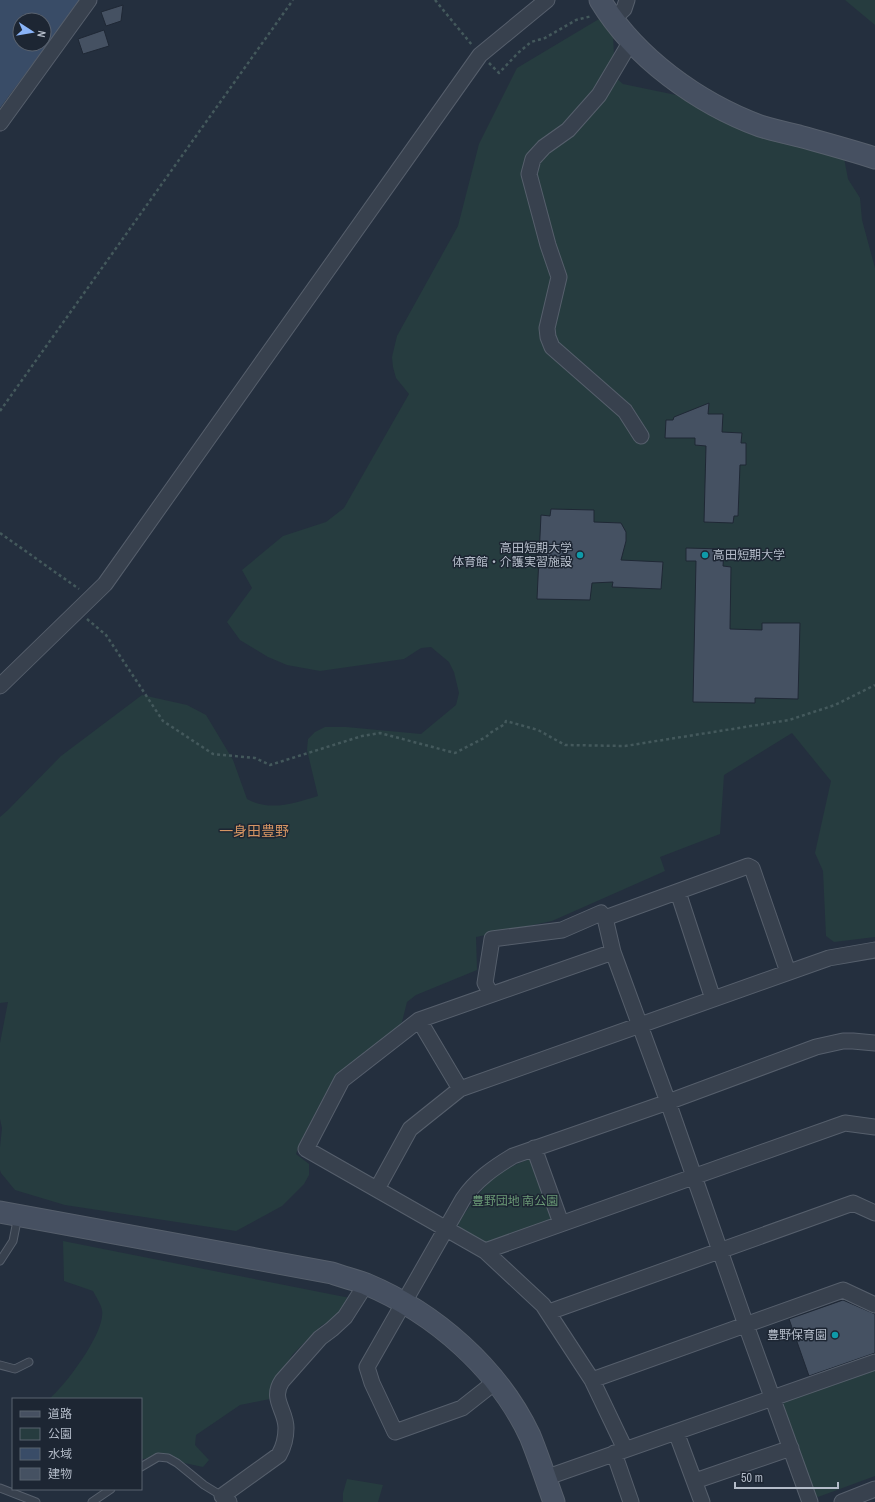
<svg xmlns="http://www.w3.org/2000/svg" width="875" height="1502" font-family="'Archivo Narrow','Noto Sans JP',sans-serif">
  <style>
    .green { fill: #263c3f }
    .water { fill: #394c67; fill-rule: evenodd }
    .building { fill: #455162; stroke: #1f2835 }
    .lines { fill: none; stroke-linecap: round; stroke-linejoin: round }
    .lane-casing { stroke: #565f6c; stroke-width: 9 }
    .street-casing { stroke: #565f6c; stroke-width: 17 }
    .secondary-casing { stroke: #565f6c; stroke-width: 23 }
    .path { stroke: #44595c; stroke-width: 2.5; stroke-dasharray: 3 3; stroke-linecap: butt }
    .lane { stroke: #38414e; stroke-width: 7 }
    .street { stroke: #38414e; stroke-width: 15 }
    .secondary { stroke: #465061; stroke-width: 21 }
    .culture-dot { fill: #0f9aa8; stroke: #1d2633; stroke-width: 1.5 }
    .labels { text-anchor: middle; stroke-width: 3; stroke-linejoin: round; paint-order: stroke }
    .poi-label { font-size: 12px; fill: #b4bcc9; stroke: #1d2633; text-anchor: end }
    .park-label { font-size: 12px; fill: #6b9a76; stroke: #1d2633 }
    .quarter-label { font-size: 14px; fill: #d59563; stroke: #1d2633 }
  </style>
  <rect width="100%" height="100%" fill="#242f3e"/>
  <path class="green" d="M845,0H875V25Z
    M599,19L608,25L613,35L615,77L623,84L676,95L745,126L844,158L848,179L860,198L862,220L875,268V937L834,942L826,936L823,871L815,853L831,781L792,733L724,775L720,834L660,857L665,871L552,921L476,937L477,970L416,995L407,1002L402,1022L396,1030L335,1077L323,1098L299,1145L296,1154L309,1164V1175L304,1184L282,1206L236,1231L65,1205L15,1190L1,1173L0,1170V1147L2,1128L0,1119V1043L8,1002L0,1003V817L8,810L61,756L142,695L187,705L206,715L233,760L247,799C270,812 295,803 318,796L307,750L308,739L315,732L325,727H346L421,734L456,705L459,693L454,672L449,662L431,647L421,648L404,659L320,671L287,665L268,657L240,640L227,622L252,588L242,570L283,536L326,522L344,508L409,394L396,378L393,367L392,357L397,336L458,226L479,144L517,68Z
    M533,1158L554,1219L485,1245L462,1232L458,1224C480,1190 493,1171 533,1158Z
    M63,1241L350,1298L342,1317L322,1325L293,1354L287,1363L283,1383L270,1399L240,1405L196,1435L195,1445L209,1460L203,1467L161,1458L141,1459V1399H49C65,1386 106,1332 102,1310C101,1304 96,1297 93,1291L64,1281Z
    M875,1367V1476L818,1497L813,1493L782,1406L785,1400Z
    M347,1479L383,1485L378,1502H343V1493Z"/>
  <path class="water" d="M0,0H80L0,108ZM20,20H44V44H20Z"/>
  <path class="building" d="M123,5L121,21L106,26L101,12Z
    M104,30L109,46L83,54L78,39Z
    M709,403L708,414H723L722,432L742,433L741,443H746V465H740L738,516H734L733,523L704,522L706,446L695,445V438H665L666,420H673L674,417Z
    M551,509L594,510V522L621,523L626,532V541L621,560L663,562L661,589L612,587L613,582L592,583L590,600L537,599L541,515L550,516Z
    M686,548L724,549L723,566L731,567L730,629L762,630V623H800L798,699L755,698V703L693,702L696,561H686Z
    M843,1300L875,1314V1353L809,1376L789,1319Z"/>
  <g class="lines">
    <g class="lane-casing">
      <path id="lane" d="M0,1261L13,1241L18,1216
        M0,1365L15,1369L29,1362
        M141,1467L158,1457L168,1458L177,1463L204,1485L222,1496
        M0,1488L36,1502
        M92,1502L111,1489"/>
    </g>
    <g class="street-casing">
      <path id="street" d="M613,19L624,9L627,0
        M631,41L599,95L568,130L544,147L533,159L529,174L548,245L559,277L547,328L548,337L552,347L625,411L641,436
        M0,123L89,0
        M0,686L105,584L480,55L547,0
        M678,892L713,999
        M605,918L748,866L752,868L788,972
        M613,952L419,1020L342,1080L306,1149L485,1251L543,1305L592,1380L625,1449
        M491,994L485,983L492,939L562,930L601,913L605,918L613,952L668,1102L746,1325L810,1502
        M419,1020L460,1089
        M534,1148L561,1223
        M377,1189L410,1129L460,1089L829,958L875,950
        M485,1251L845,1123L875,1127
        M549,1312L853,1203L875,1213
        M592,1380L843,1290L875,1305
        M495,1382L462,1408L395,1432L372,1383L367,1367L463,1199C476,1180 493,1168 513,1156L668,1102L816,1047L843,1041H853L875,1043
        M676,1432L702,1502
        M614,1453L631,1502
        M545,1478L875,1362
        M695,1481L791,1448
        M229,1502L222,1496L279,1455C283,1448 286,1437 286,1428C286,1410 270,1399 282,1381L320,1338L332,1329L345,1317L366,1284
        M842,1502L875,1489"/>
    </g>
    <g class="secondary-casing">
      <path id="secondary" d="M600,0C635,58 698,103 760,126C773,130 786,133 799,136C824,143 850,150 875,158
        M0,1212L332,1273C343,1277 355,1280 366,1284C435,1313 498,1368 530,1436C539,1458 546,1480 554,1502"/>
    </g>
    <path class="path" d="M435,0L472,45
      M489,63L499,73L518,53L531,42L545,38L576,20L592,16
      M0,411L293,0
      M0,533L79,589
      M87,619L106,635L163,721L213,754L255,758L270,765L362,736L380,733L455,753L486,737L490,733L505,724L506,721L538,730L565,745L625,746L789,720L835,705L875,685"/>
    <use href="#lane" class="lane"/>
    <use href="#street" class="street"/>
    <use href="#secondary" class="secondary"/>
  </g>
  <g class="culture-dot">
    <circle cx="580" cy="555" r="4"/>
    <circle cx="705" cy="555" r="4"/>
    <circle cx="835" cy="1335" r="4"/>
  </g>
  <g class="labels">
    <g class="poi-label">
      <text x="572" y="552">高田短期大学<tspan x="572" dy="14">体育館・介護実習施設</tspan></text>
      <text x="713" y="559" text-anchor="start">高田短期大学</text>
      <text x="827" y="1339">豊野保育園</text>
    </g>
    <g class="park-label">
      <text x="515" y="1205">豊野団地 南公園</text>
    </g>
    <g class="quarter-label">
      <text x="254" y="836">一身田豊野</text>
    </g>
  </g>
  <rect x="12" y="1398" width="130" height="92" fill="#1d2633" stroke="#59626f"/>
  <rect x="20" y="1411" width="20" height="6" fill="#465061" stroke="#59626f"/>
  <text x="48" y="1418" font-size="12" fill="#b4bcc9">道路</text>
  <rect x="20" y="1428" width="20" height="12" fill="#263c3f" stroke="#59626f"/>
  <text x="48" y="1438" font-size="12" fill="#b4bcc9">公園</text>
  <rect x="20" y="1448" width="20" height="12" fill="#394c67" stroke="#59626f"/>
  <text x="48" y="1458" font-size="12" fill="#b4bcc9">水域</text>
  <rect x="20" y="1468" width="20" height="12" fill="#455162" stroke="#59626f"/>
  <text x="48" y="1478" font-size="12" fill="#b4bcc9">建物</text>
  <g transform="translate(32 32) rotate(102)"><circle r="19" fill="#1d2633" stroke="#59626f"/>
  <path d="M0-3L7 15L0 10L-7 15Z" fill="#8ab4f8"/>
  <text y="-6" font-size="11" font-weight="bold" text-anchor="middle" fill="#b4bcc9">N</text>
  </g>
  <path d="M735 1482v6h103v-6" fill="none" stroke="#b4bcc9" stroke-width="2"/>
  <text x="741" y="1482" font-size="12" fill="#b4bcc9" stroke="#1d2633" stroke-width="3" paint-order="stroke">50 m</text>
</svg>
